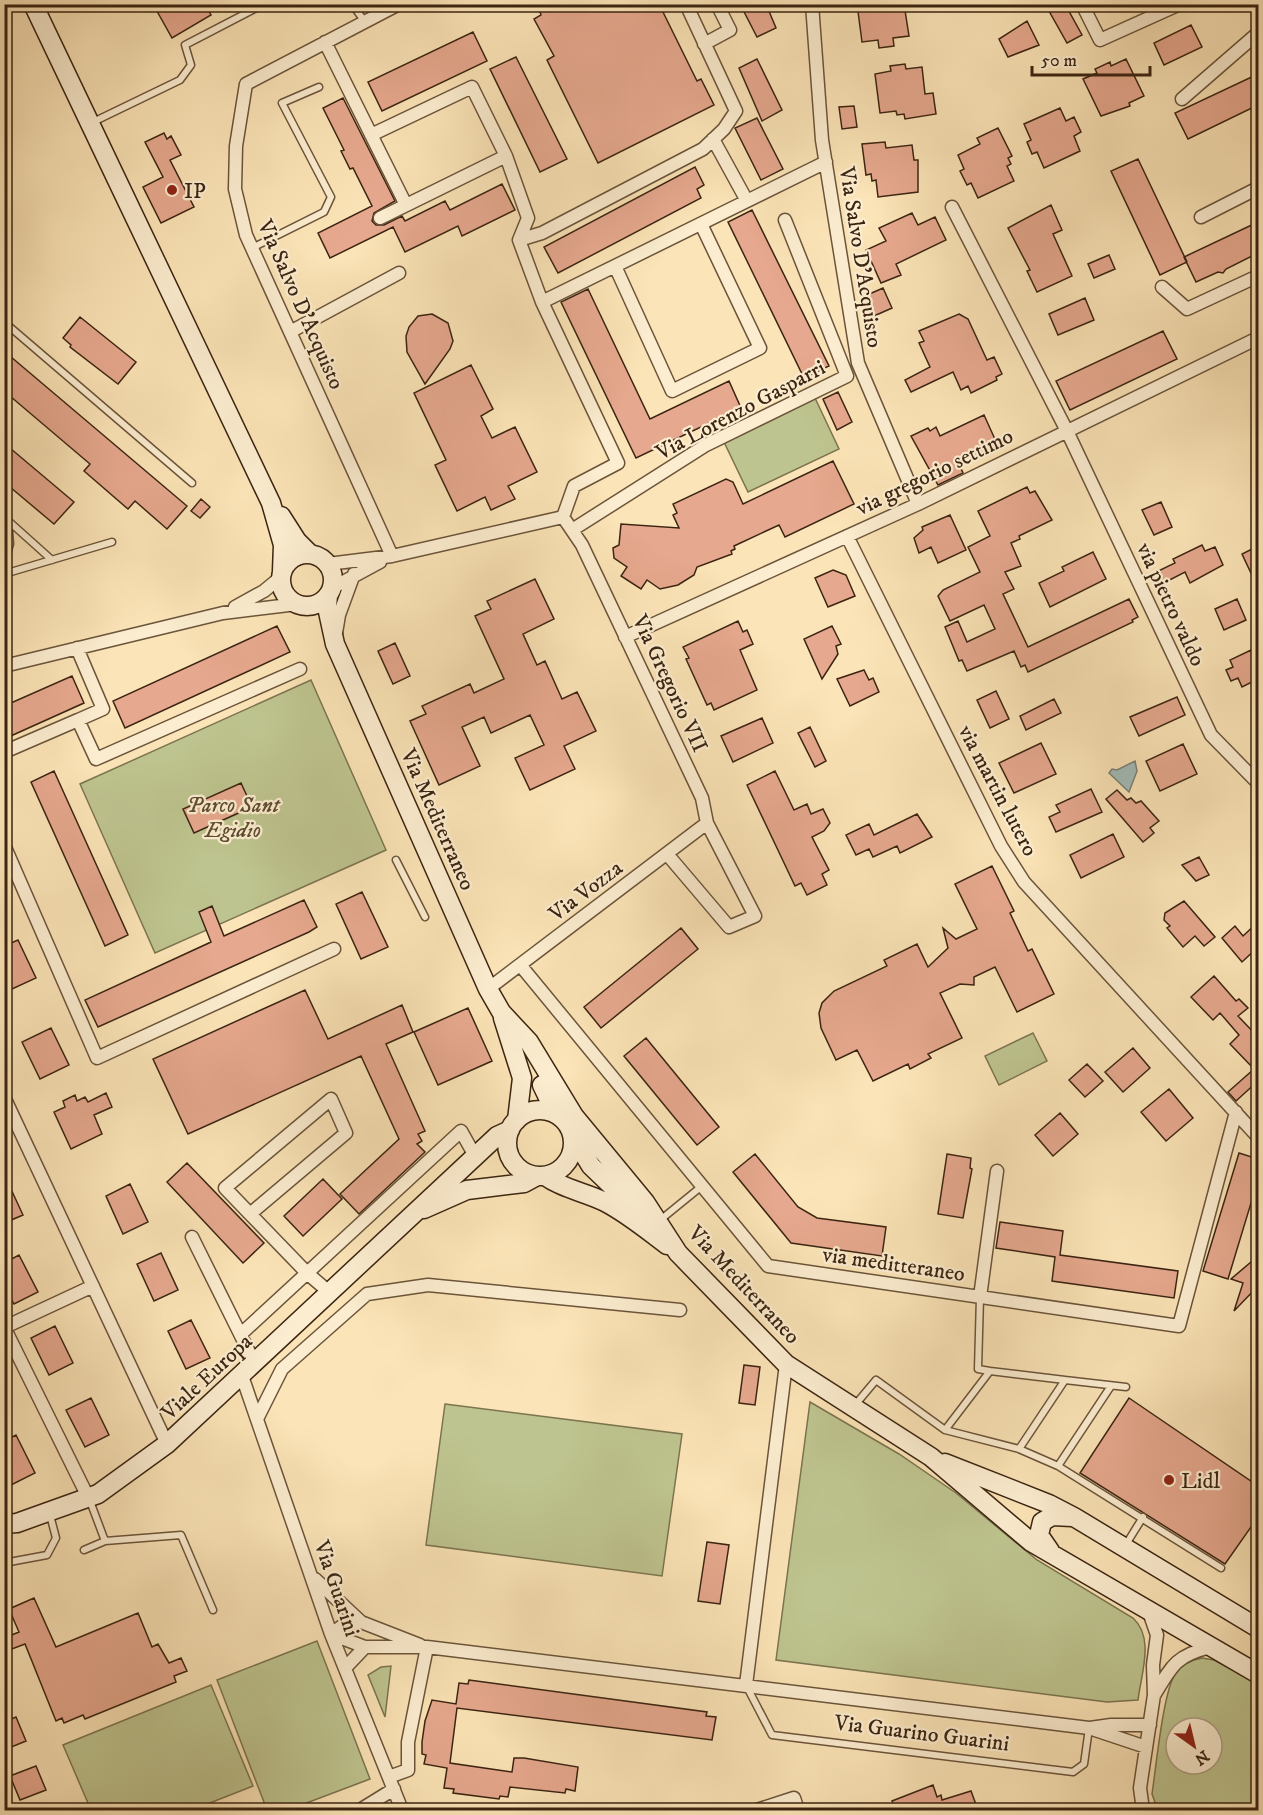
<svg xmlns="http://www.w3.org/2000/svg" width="1263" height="1815" font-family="'IM FELL DW Pica',serif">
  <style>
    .green { fill: #bec48f; stroke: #7c7450; stroke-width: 1.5; fill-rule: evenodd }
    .water { fill: #a3bcb9; stroke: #797f76; stroke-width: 1.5 }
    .building { fill: #e6a88e; stroke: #3b2411; stroke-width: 1.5 }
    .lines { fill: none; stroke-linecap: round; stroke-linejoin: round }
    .lane-casing { stroke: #6b543a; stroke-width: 9 }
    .street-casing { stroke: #6b543a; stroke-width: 15 }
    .secondary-casing { stroke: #3b2411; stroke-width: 21 }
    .lane { stroke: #fcedd0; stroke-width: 6 }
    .street { stroke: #fcedd0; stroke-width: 12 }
    .secondary { stroke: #fcedd0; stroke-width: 18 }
    .poi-dot { fill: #8f2418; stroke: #fcedd0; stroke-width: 2 }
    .labels { text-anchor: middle; stroke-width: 4.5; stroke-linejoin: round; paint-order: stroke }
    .poi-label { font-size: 22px; fill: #3b2411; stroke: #fcedd0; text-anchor: start }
    .street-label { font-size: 22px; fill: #3b2411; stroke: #fcedd0 }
    .park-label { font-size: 22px; font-style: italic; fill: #5c4c30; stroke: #fcedd0 }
  </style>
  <rect width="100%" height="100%" fill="#fbe4b7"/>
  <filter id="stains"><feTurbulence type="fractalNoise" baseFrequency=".00333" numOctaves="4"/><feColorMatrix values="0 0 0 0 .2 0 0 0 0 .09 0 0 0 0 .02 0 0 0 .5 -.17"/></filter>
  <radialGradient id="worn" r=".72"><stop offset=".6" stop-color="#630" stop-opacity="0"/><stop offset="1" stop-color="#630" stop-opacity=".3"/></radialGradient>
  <path class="green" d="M815,398L839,449L748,492L724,442Z
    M311,680L386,850L155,953L80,784Z
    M1033,1033L1047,1061L999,1085L985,1056Z
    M810,1402L899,1454L956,1493L1037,1560L1133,1618C1155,1638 1141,1674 1138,1700L1107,1702L776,1660Z
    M445,1404L682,1434L662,1576L426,1545Z
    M317,1641L370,1779L288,1810H267L217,1680Z
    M1202,1658L1214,1660L1258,1683V1810H1196L1156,1805L1152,1794C1156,1768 1163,1693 1175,1674C1182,1664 1191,1660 1202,1658ZM1176,1728H1212V1764H1176Z
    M391,1666L385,1717L368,1675L381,1667Z
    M211,1685L253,1786L192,1810H91L63,1745Z"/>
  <path class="water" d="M1135,761L1137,771L1129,792L1109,773L1112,769L1117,770Z"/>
  <path class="building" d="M153,4H205L211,15L172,38Z
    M555,4H659L697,81L701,79L714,105L598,163L547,60L554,56L534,19L541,15L540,12Z
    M740,4H766L776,28L757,37Z
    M857,4H904L909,36L893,38L894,46L879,48L878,40L862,42Z
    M1060,4H1065L1082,35L1067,43L1049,11Z
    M1027,21L1039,45L1008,57L999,39Z
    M1191,25L1202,47L1164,65L1154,43Z
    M473,32L487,61L382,111L368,82Z
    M516,57L567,159L540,172L490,69Z
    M757,59L782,110L762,121L739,68Z
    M1126,59L1144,96L1129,103L1130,106L1101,116L1083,79L1097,73L1095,69L1110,62L1111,66Z
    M905,64L906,69L922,67L925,94L933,93L936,114L905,119L904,114L897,115L896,111L880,113L875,74L891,71L890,66Z
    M1258,74V105L1188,139L1175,113Z
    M343,98L395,201L374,213L372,221L376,225H384L402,216L405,221L445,201L450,210L502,184L515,210L462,236L458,226L405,252L393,227L330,258L318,233L372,206L353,168L350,169L341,151L344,150L323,108Z
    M854,106L857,127L842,129L839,107Z
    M1060,108L1066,121L1074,117L1081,132L1074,136L1080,151L1044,168L1037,152L1032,154L1027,142L1031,140L1024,124Z
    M757,118L783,169L761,180L735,128Z
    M998,128L1012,156L1008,158L1011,164L1007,166L1014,181L978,198L971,183L967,185L960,171L964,169L958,155L980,144L977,138Z
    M164,133L167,139L171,136L181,155L170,160L194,207L161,223L143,187L163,177L145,142Z
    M885,142L886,148L912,145L914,160H918V192L878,197L876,180L872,181L871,174L866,175L862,144Z
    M1138,159L1187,262L1160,275L1111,171Z
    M695,167L704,185L697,189L701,198L558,273L544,247Z
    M1051,205L1062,230L1053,234L1072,276L1037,292L1027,271L1030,270L1008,228Z
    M752,210L829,366L804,378L728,222Z
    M912,213L918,225L935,217L946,240L896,264L901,275L881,283L866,250L886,241L879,228Z
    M1258,222V253L1226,269L1223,273L1218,272L1196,282L1184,257Z
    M1109,255L1115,269L1094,278L1088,264Z
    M883,288L892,308L874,316L865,296Z
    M588,289L650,419L729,381L741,408L636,458L561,302Z
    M1085,298L1094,320L1058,335L1049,314Z
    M432,314L448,323L453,341L450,349L425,384L407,352L406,336L409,327L418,316Z
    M959,314L968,319L987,360L994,357L1002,374L996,377L997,380L971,393L968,386L961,390L953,372L911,392L905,380L930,367L919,343L924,341L919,331Z
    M80,317L136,362L118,384L70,347L71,345L63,338Z
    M1163,331L1177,359L1070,410L1056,381Z
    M4,351L187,506L167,529L135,501L128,509L84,471L90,464L4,391Z
    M471,365L493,409L481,416L492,438L515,427L537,472L508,486L515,499L491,510L485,497L457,511L435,465L446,460L414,393Z
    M838,392L852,422L837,430L823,399Z
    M984,415L999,448L959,464L963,473L938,485L911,436L928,428L930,431L936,427L940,436Z
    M4,443L74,502L54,524L4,482Z
    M833,461L854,504L785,537L779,525L734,546L735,549L731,551L732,554L697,567L694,575L678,585L660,589L647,580L641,589L621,576L627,567L614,558L613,548L619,545L621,524L679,528L673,515L677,513L673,504L726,479L733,482L743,504Z
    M1027,487L1030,493L1035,491L1052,520L1019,536L1020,539L1011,543L1021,566L1005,572L1014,589L1003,594L1028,647L1129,599L1138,617L1132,620L1133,622L1028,672L1025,665L1021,667L1014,651L967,671L962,660L959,661L945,627L958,621L967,642L995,629L984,605L950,621L938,596L943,590L980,572L968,547L990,536L978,511Z
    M201,499L210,507L200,518L191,511Z
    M1161,502L1172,527L1154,535L1142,510Z
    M950,515L966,550L938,563L931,547L919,553L914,538L923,530L922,527Z
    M1202,545L1205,551L1215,547L1223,565L1190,583L1185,572L1158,586L1152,574L1175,563L1173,559Z
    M1258,546V588L1242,554Z
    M1093,552L1106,579L1050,607L1039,583L1064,571L1062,567Z
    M833,570L846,575L855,596L828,607L815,578Z
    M535,579L554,619L523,634L537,665L545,661L562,699L577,692L596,731L564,746L575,769L530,790L515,758L544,745L530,715L491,733L484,717L462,727L480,766L439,785L410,721L426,714L422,706L470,684L474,693L504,679L475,616L491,609L487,601Z
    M1237,599L1246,620L1224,630L1215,609Z
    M738,621L743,632L747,630L753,644L740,650L757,690L714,710L711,703L707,705L686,659L689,658L683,647Z
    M277,626L290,652L125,728L113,701Z
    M832,626L841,644L836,646L838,654L822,679L804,639Z
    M395,643L410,676L393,684L378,651Z
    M1251,650L1258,665V679L1242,687L1238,678L1231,681L1226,670L1233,667L1230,660Z
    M864,670L869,680L873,678L879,692L850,706L837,679Z
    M72,676L84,703L4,739V706Z
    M996,691L1009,719L990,728L977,700Z
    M1177,697L1185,715L1139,736L1130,717Z
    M1054,699L1061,713L1026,730L1020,716Z
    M762,718L773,743L733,762L721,736Z
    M810,727L826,761L815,767L798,733Z
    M1041,743L1056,774L1014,793L999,763Z
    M1183,744L1197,774L1160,791L1146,761Z
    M54,771L128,935L105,946L31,782Z
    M775,771L794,810L807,804L811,814L823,809L830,823L824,831L812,837L829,870L822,874L827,885L807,895L801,883L795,886L747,785Z
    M241,783L252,807L194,833L183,809Z
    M1091,789L1102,812L1056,832L1049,817L1060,812L1056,805Z
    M1117,790L1127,800L1131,798L1136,803L1141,801L1159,821L1150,828L1154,833L1143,842L1106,799Z
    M917,814L932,837L900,853L897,846L873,857L869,849L856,855L846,835L869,824L874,835Z
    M1113,834L1124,857L1081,878L1070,855Z
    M1199,857L1209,875L1196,881L1182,865Z
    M992,866L1014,911L1010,913L1028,951L1032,949L1054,994L1017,1012L995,967L974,977V985L960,984L940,993L962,1038L928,1054L931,1058L910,1069L908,1064L873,1081L857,1050L836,1060L821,1028L819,1013L822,1003L834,991L887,966L884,960L917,944L928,967L948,948L943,928L956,939L977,929L955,884Z
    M362,892L388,947L361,959L336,904Z
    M304,900L317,927L309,932L98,1027L85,1000L211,942L199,912L212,906L224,936Z
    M1184,901L1215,937L1204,946L1195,936L1183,947L1167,928L1170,926L1164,920L1165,913Z
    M1258,922V947L1242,962L1222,938L1235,926L1243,936Z
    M681,928L698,949L601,1028L584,1007Z
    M18,940L36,978L12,989L4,973V946Z
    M1214,976L1236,1001L1239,999L1248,1008L1238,1016L1258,1037V1081L1236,1101L1228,1092L1254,1069L1230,1044L1239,1035L1220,1013L1213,1020L1191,997Z
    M305,990L328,1039L402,1005L413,1032L386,1044L425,1131L418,1134L422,1141L417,1144L425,1152L359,1214L340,1194L399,1139L361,1056L188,1134L153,1059Z
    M468,1008L492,1061L438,1085L414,1032Z
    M51,1028L69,1065L40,1079L22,1042Z
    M646,1038L719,1127L697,1145L624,1056Z
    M1133,1048L1150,1068L1123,1092L1105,1072Z
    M1087,1064L1103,1081L1085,1097L1069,1080Z
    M1169,1089L1193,1118L1166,1141L1141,1112Z
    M106,1093L112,1107L94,1115L102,1134L71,1149L54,1112L65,1107L63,1101L75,1095L77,1101L85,1097L88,1102Z
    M1060,1113L1078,1134L1053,1156L1035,1135Z
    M1239,1153L1258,1159V1180L1228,1279L1203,1271Z
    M755,1154L798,1207L817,1218L886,1227L882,1256L791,1243L733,1172Z
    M947,1154L971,1158L970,1168L972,1169L963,1218L938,1214Z
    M187,1163L264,1243L243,1263L167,1182Z
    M4,1174L23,1215L4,1223Z
    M323,1179L342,1199L303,1236L284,1216Z
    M130,1184L148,1222L123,1234L106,1196Z
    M1000,1222L1063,1231L1060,1255L1178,1271L1174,1298L1052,1281L1055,1257L996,1248Z
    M161,1253L178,1290L154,1301L137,1264Z
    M19,1255L38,1292L14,1304L4,1286V1263Z
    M1258,1256V1286L1234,1311L1243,1283L1231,1279Z
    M191,1320L210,1358L186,1369L168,1331Z
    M55,1326L73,1363L49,1375L31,1338Z
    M744,1365L760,1367L755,1405L739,1403Z
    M91,1398L109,1435L85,1447L66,1410Z
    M1129,1398L1258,1486V1517L1225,1564L1080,1473Z
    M16,1435L35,1473L11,1485L4,1473V1441Z
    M707,1542L729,1545L720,1604L698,1601Z
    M34,1598L56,1647L138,1613L152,1647L158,1644L169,1663L181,1658L187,1671L174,1676L176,1682L85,1719L83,1715L64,1723L62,1718L56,1721L25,1644L4,1652V1638L19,1632L9,1609Z
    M469,1680L707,1712L706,1716L716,1717L712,1740L457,1708L450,1763L512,1772L514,1758H524L578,1767L575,1791L566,1789L565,1793L510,1787L508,1797L500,1796L499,1799L453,1793L454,1789L444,1788L447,1768L424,1764L426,1755L422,1754V1742L425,1721L432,1700L456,1704L459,1683L468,1684Z
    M16,1717L26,1741L4,1750V1722Z
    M36,1766L46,1790L20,1800L10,1776Z
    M933,1785L937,1797L941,1795L942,1800L971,1791L978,1810H896L892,1801Z"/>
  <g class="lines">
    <g class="lane-casing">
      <path id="lane" d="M352,4L365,22
        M91,123L180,80L191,65L185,45L264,4
        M252,248L324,212L331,197L282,103L319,87
        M4,322L192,483
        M4,517L52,560
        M4,564L10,544L8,520
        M4,574L112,542
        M396,860L425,917
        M659,1221L702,1186
        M980,1297L978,1369L990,1371
        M1111,1386L1058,1466L1221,1568
        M855,1405L876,1380L945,1430L1019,1449L1058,1466
        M945,1430L990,1371L1065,1380
        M1019,1449L1065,1380L1126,1387
        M90,1501L105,1541
        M1125,1546L1143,1517
        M84,1550L105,1541L181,1535L213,1610
        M4,1563L47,1555L56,1538L50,1515
        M747,1687L772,1735L1073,1772L1084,1764L1089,1728"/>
    </g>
    <g class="street-casing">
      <path id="street" d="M812,4L822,140L858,363L918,504
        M1082,4L1100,40L1180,4
        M325,42L406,205
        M704,44L730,30L717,4
        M1182,99L1258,33
        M371,135L472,87L506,156L380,218
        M713,139L747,201
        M506,156L528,218L519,240
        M952,207L1067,431L1211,735L1258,783
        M1201,217L1258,188
        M519,240L542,233L703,149L724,129L736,111L686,4
        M519,240L542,302L618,463L574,486L563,517
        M615,266L672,391L760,348L701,224
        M1162,287L1187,309L1258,276
        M542,302L826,162
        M290,332L399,273
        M572,530L706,445L847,376L785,220
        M847,536L1001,846L1024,882L1258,1137
        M392,556L246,235L235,189L236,146L246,84L399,4
        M328,564L392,556L563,517L582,545L702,798L707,823L755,916L729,927L667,854
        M332,588L380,562
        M235,607L264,591L281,577
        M336,633L339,615L354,574
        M625,637L918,504L1258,338
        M77,648L103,709L78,720
        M4,666L223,613L297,604
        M4,752L78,720L96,759L300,669
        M4,845L97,1058L334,949
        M521,966L768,1266L1179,1326L1236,1112
        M488,989L707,823
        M4,1097L167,1444
        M250,1214L225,1188L331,1099L346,1133L250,1214L307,1273L329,1292
        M192,1237L255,1364
        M980,1297L997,1171
        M4,1327L88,1497
        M5,1327L93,1286
        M241,1334L461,1131L475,1156
        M242,1376L331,1634L402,1810
        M257,1419L282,1369L367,1294L428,1285L680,1310
        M315,1579L361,1622L420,1645
        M331,1634L365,1647H427L1089,1728L1146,1747
        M331,1634L342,1626L361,1622
        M345,1668L365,1647
        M746,1685L786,1364
        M1155,1694C1172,1665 1177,1655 1211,1647
        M1090,1728L1111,1725H1150
        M389,1777L408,1770V1742L427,1647
        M360,1810L394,1789
        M757,1810L794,1798L798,1810
        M1143,1810L1140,1788L1154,1695L1153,1665L1157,1635L1148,1609"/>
    </g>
    <g class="secondary-casing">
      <path id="secondary" d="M33,4L271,503L283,545L282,571
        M281,516L297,541L309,553
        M281 580a26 26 0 1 1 52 0a26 26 0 1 1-52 0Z
        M328,595L327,607L335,644L488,989L507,1022
        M502,1013L529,1042L574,1116L645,1202L678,1253L786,1364L931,1457L1031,1542L1258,1674
        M503,1018L522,1078L517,1120
        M542,1085L556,1114
        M507 1143a33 33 0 1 1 66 0a33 33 0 1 1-66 0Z
        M572,1135L591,1166L642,1215
        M545,1176C563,1189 585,1192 605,1202C628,1214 647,1230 667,1245
        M424,1209L467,1190L524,1183L537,1176
        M945,1463L1049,1504L1074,1517L1258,1628
        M4,1524L17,1523L98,1494L167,1444L497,1136L510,1130
        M1050,1551L1039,1535L1042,1522L1052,1516L1072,1517"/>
    </g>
    <use href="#lane" class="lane"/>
    <use href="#street" class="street"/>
    <use href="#secondary" class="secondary"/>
  </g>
  <g class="poi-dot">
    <circle cx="172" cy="190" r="6"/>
    <circle cx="1169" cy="1480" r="6"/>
  </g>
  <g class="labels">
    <g class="poi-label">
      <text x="184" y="198">IP</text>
      <text x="1181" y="1488">Lidl</text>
    </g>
    <g class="street-label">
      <text transform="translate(862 257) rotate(81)" y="8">Via Salvo D'Acquisto</text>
      <text transform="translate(302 304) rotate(66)" y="8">Via Salvo D'Acquisto</text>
      <text transform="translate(740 409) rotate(-28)" y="8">Via Lorenzo Gasparri</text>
      <text transform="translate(934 471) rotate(-26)" y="8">via gregorio settimo</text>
      <text transform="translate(1172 604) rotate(65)" y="8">via pietro valdo</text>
      <text transform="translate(671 683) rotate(65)" y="8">Via Gregorio VII</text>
      <text transform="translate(999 790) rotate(62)" y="8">via martin lutero</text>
      <text transform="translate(439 819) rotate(66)" y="8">Via Mediterraneo</text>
      <text transform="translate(585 890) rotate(-37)" y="8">Via Vozza</text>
      <text transform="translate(894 1263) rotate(8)" y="8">via meditteraneo</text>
      <text transform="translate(745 1284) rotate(47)" y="8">Via Mediterraneo</text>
      <text transform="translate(206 1376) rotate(-43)" y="8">Viale Europa</text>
      <text transform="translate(338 1588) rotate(71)" y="8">Via Guarini</text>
      <text transform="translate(922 1732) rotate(7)" y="8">Via Guarino Guarini</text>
    </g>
    <g class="park-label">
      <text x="233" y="812">Parco Sant<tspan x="233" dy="25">Egidio</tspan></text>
    </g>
  </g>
  <rect width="1263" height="1815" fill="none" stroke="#fbe4b7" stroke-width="24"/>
  <rect x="6" y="6" width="1251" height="1803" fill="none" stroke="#3b2411" stroke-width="3"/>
  <rect x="12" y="12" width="1239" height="1791" fill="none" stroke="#3b2411" stroke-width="1.5"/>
  <g transform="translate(1194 1746) rotate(146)"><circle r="28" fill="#fcedd0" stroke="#af9d84" stroke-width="1.5"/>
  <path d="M0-4.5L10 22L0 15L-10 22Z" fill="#8f2418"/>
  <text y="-9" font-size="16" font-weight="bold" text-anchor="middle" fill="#3b2411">N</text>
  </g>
  <path d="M1032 66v9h118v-9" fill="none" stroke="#3b2411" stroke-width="3"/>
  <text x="1041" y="66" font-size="18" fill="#3b2411" stroke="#fcedd0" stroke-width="4.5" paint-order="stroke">50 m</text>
  <rect width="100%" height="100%" filter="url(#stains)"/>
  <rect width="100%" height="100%" fill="url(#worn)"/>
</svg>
